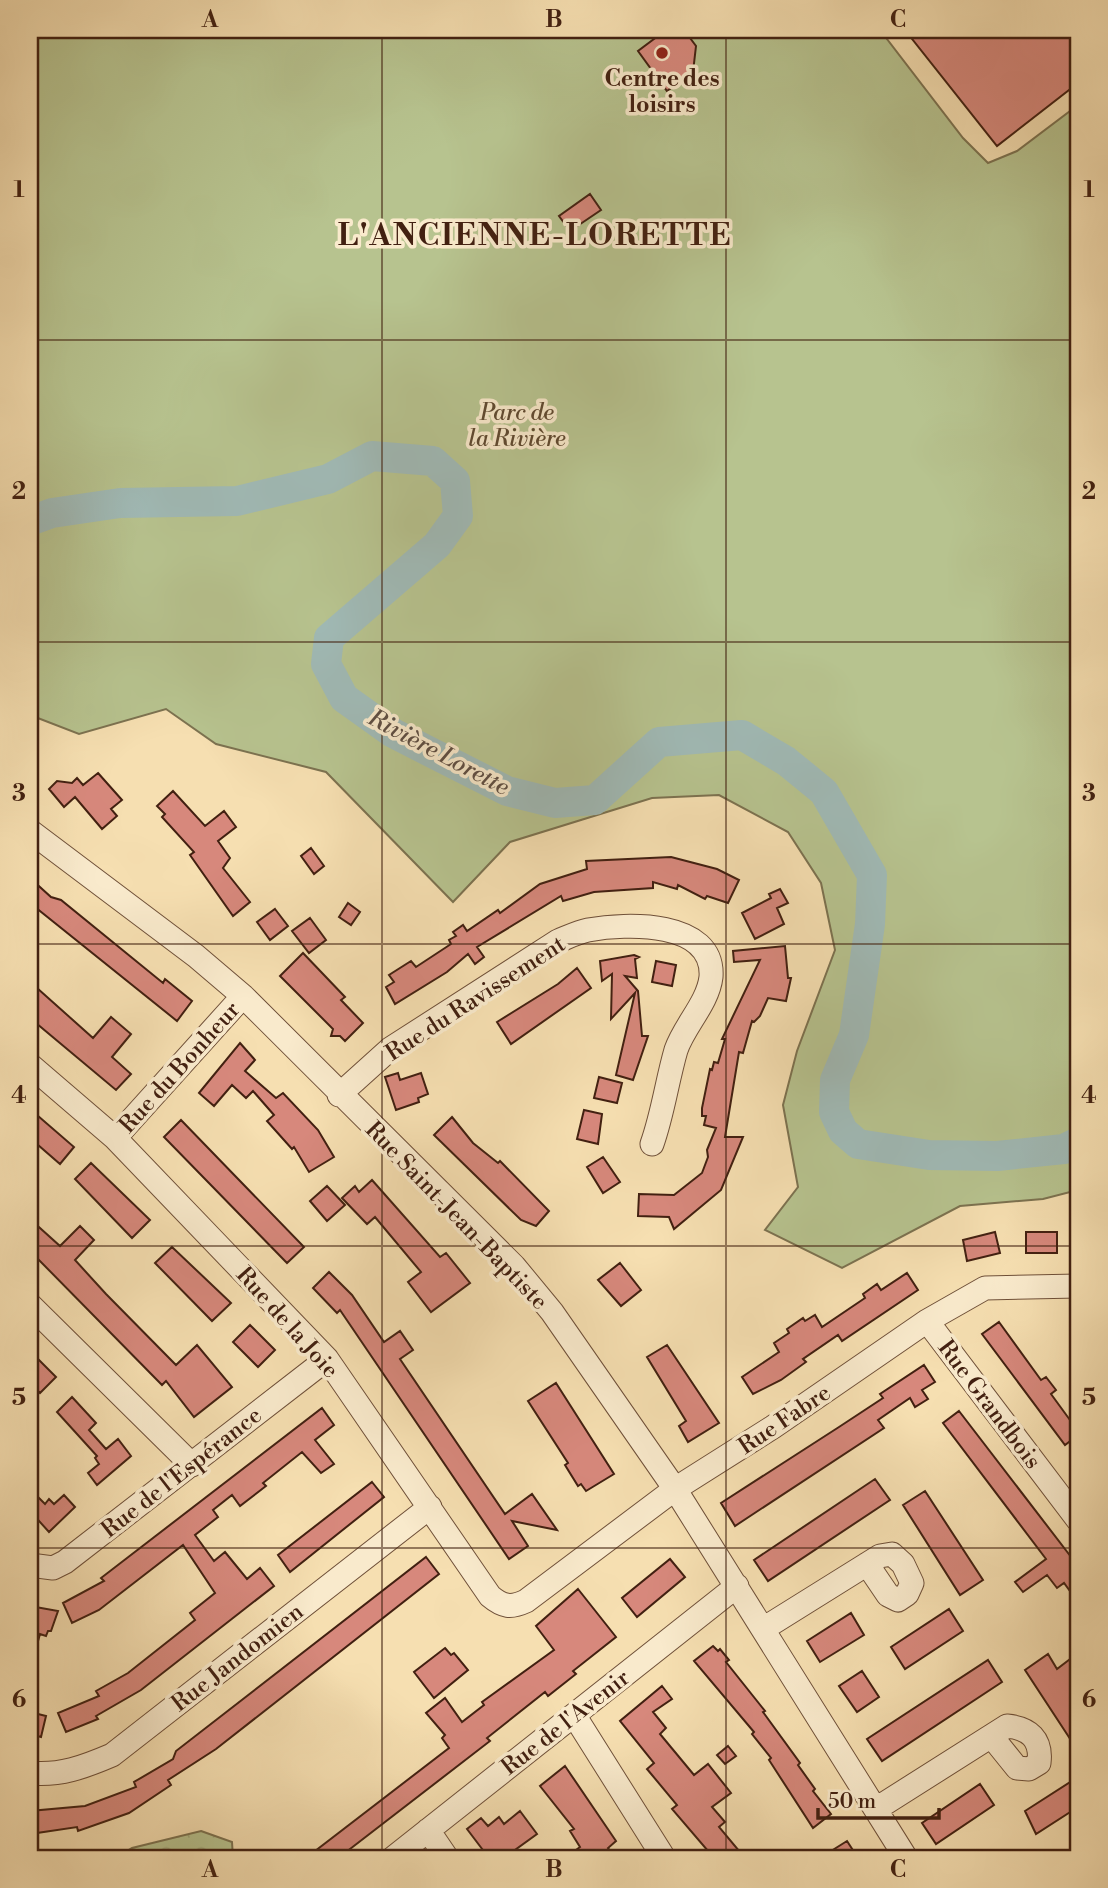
<svg xmlns="http://www.w3.org/2000/svg" width="1108" height="1888" font-family="'Libre Bodoni',serif">
  <style>
    .forest { fill: url(#forest-crowns); stroke: #7c7250; stroke-width: 2 }
    .park { fill: #b7c38f; stroke: #7c7250; stroke-width: 2 }
    .lines { fill: none; stroke-linecap: round; stroke-linejoin: round }
    .river { stroke: #a0bab6; stroke-width: 30 }
    .building { fill: #d7887c; stroke: #422011; stroke-width: 2 }
    .minor-casing { stroke: #6f5039; stroke-width: 25 }
    .minor { stroke: #f9eacc; stroke-width: 23 }
    .grid { fill: none; stroke: #422011; stroke-width: 2; stroke-opacity: 0.55 }
    .poi-dot { fill: #8f2418; stroke: #f9eacc; stroke-width: 2.5 }
    .labels { text-anchor: middle; stroke-width: 7; stroke-linejoin: round; paint-order: stroke }
    .poi-label { font-size: 23px; font-weight: bold; fill: #422011; stroke: #f9eacc }
    .park-label { font-size: 23px; font-style: italic; fill: #5f4930; stroke: #f9eacc }
    .street-label { font-size: 23px; fill: #422011; stroke: #f9eacc }
    .water-label { font-size: 24px; font-style: italic; fill: #5e4e43; stroke: #f9eacc }
    .district-label { font-size: 30px; font-weight: bold; letter-spacing: 2px; fill: #422011; stroke: #f9eacc }
    .neatline { fill: none; stroke: #422011; stroke-width: 2.5 }
    .grid-label { font-size: 23px; text-anchor: middle; font-weight: bold; fill: #422011 }
  </style>
  <defs>
    <pattern id="forest-crowns" width="20" height="18" patternUnits="userSpaceOnUse" patternTransform="scale(1.75)"><rect width="20" height="18" fill="#b7c38f"/><path d="M2 6a3 3 0 1 1 6 0M12 15a3 3 0 1 1 6 0" fill="none" stroke="#9fa77a"/></pattern>
  </defs>
  <rect width="100%" height="100%" fill="#f6dfb1"/>
  <filter id="stains"><feTurbulence type="fractalNoise" baseFrequency=".00286" numOctaves="4"/><feColorMatrix values="0 0 0 0 .2 0 0 0 0 .09 0 0 0 0 .02 0 0 0 .5 -.17"/></filter>
  <radialGradient id="worn" r=".72"><stop offset=".6" stop-color="#630" stop-opacity="0"/><stop offset="1" stop-color="#630" stop-opacity=".3"/></radialGradient>
  <path class="forest" d="M201,1831L232,1842L233,1858H116L132,1848Z"/>
  <path class="park" d="M30,30H880L963,138L988,163L1017,151L1078,105V1190L1043,1199L960,1206L842,1268L765,1230L798,1187L783,1105L797,1051L835,950L821,883L788,832L719,795L652,798L510,842L453,902L326,772L216,744L166,709L79,734L30,715Z"/>
  <g class="lines">
    <path class="river" d="M30,521L52,513L120,503L237,501L328,479L372,456L433,461L455,481L458,516L437,545L329,638L326,664L344,698L393,733L507,791L555,803L595,800L659,742L742,735L786,761L824,792L872,875L870,924L854,1035L835,1080L834,1112L843,1131L858,1144L929,1155L997,1156L1064,1149L1078,1142"/>
  </g>
  <path class="building" d="M666,30H684L696,46L693,72L667,91L638,51Z
    M905,30H1078V83L997,146Z
    M590,194L601,210L570,231L559,216Z
    M98,773L122,800L111,809L117,816L102,829L75,797L64,807L49,789L57,781L72,783L77,778L83,785Z
    M173,791L205,826L224,811L236,827L218,841L230,858L223,868L250,902L233,916L190,855L194,852L162,817L165,814L157,806Z
    M311,848L324,866L314,874L301,856Z
    M671,857L717,869L739,880L728,903L707,896L705,899L678,885L677,889L653,882V888L594,892L563,901L561,896L477,947L484,957L475,964L468,954L447,972L395,1004L386,987L394,982L389,975L411,961L416,967L451,944L449,940L456,936L453,932L463,925L467,931L498,910L500,913L540,884L587,869L586,861Z
    M30,878L51,897L61,900L163,983L165,979L192,1001L177,1021L30,903Z
    M780,889L788,903L777,908L784,924L755,939L742,913L771,898L769,894Z
    M348,903L360,912L351,925L339,917Z
    M275,909L288,926L270,940L257,922Z
    M310,918L326,940L309,953L292,931Z
    M785,946L788,978H791L786,1001L768,998L760,1016L754,1022L752,1021L743,1053L739,1052L725,1137H743L721,1190L674,1229L669,1217L638,1216L639,1194L674,1195L702,1173L708,1157L707,1150L716,1128L704,1125L706,1116H702V1108L710,1069L712,1070L714,1062L718,1063L725,1039H722L760,960L734,962L733,951Z
    M303,953L345,997L341,1000L363,1023L345,1041L340,1036H331L333,1029L280,976Z
    M634,955L639,957L635,959L637,978L625,976L638,991L642,1036H648L633,1080L616,1075L635,993L611,1019L612,974L602,981L600,961Z
    M656,961L676,965L672,986L652,982Z
    M577,968L591,988L511,1044L497,1022L558,984Z
    M37,988L93,1038L111,1017L131,1034L112,1057L131,1074L116,1090L30,1018V997Z
    M240,1043L255,1060L245,1071L276,1098L283,1093L318,1130L334,1157L309,1172L294,1147L292,1149L267,1121L274,1115L253,1091L246,1098L232,1085L214,1106L199,1093Z
    M398,1073L400,1080L421,1073L428,1094L418,1098L419,1102L396,1110L385,1077Z
    M599,1077L622,1083L617,1103L594,1098Z
    M30,1109L74,1147L60,1164L30,1138Z
    M584,1110L602,1114L598,1144L577,1139Z
    M452,1117L473,1143L498,1163L500,1161L549,1211L536,1226L521,1220L434,1135Z
    M181,1120L304,1247L287,1263L164,1137Z
    M603,1157L620,1182L603,1193L587,1167Z
    M91,1163L150,1220L132,1238L75,1179Z
    M372,1180L440,1257L446,1253L470,1283L431,1312L408,1282L421,1272L375,1217L367,1224L342,1198L355,1186L359,1192Z
    M327,1186L345,1205L327,1221L310,1201Z
    M30,1219L60,1246L80,1226L94,1240L75,1260L106,1294L176,1365L197,1345L232,1387L194,1417L166,1381L162,1385L36,1257L30,1264Z
    M995,1232L1000,1253L967,1261L963,1240Z
    M1026,1232H1057V1253H1026Z
    M172,1247L231,1303L212,1321L155,1263Z
    M620,1263L641,1290L621,1306L598,1280Z
    M329,1272L352,1295L384,1342L400,1331L413,1350L400,1359L505,1514L532,1494L557,1530L512,1521L528,1546L509,1559L340,1310L337,1313L313,1288Z
    M907,1273L918,1290L842,1341L838,1335L803,1359L806,1362L781,1380L753,1394L742,1377L779,1352L774,1343L789,1333L787,1329L803,1318L805,1321L815,1315L822,1327L865,1298L863,1294L877,1284L881,1290Z
    M999,1322L1041,1380L1046,1377L1056,1390L1051,1394L1078,1431V1435L1065,1445L982,1334Z
    M250,1325L275,1350L258,1367L233,1342Z
    M667,1345L719,1423L688,1442L679,1426L686,1421L647,1357Z
    M30,1351L56,1377L40,1393L30,1383Z
    M924,1365L935,1382L922,1390L928,1399L915,1407L910,1398L878,1420L884,1428L735,1526L721,1503L839,1427L883,1398L880,1394Z
    M556,1383L614,1474L586,1491L581,1484L578,1486L565,1465L568,1463L528,1401Z
    M72,1397L96,1423L89,1430L106,1449L118,1439L131,1456L97,1485L88,1473L99,1464L95,1458L97,1456L57,1412Z
    M322,1408L334,1425L315,1440L334,1464L321,1473L302,1452L263,1483L266,1486L240,1506L232,1495L213,1510L218,1517L195,1535L214,1561L225,1552L247,1579L260,1568L274,1586L141,1690L96,1716L98,1719L66,1732L58,1713L99,1696L96,1691L128,1673L195,1620L190,1613L215,1593L183,1545L99,1610L72,1623L63,1603L104,1581L101,1578Z
    M959,1411L1078,1566V1602L1064,1583L1057,1588L1047,1575L1023,1592L1015,1582L1046,1559L943,1423Z
    M875,1479L890,1500L768,1581L754,1560Z
    M372,1482L384,1497L290,1572L278,1555Z
    M925,1491L983,1580L960,1595L903,1505Z
    M36,1495L45,1504L49,1499L54,1504L64,1495L75,1507L49,1532L30,1511V1502Z
    M426,1557L439,1574L216,1749L168,1780L171,1785L129,1813L78,1831L77,1827L30,1834V1811L85,1806L136,1787L134,1782L173,1759L176,1751Z
    M670,1559L685,1577L637,1617L622,1598Z
    M578,1589L616,1637L573,1671L576,1674L548,1696L545,1692L487,1738L490,1741L350,1849L338,1858H306L449,1748L442,1738L445,1735L426,1713L445,1698L462,1722L484,1705L482,1702L554,1650L536,1626Z
    M30,1606L58,1611L51,1631H48L46,1636L40,1634L33,1659L30,1658Z
    M949,1609L963,1631L905,1669L891,1647Z
    M851,1613L864,1635L820,1662L807,1641Z
    M713,1646L718,1651L720,1649L729,1660L726,1662L765,1711L763,1712L800,1763L798,1765L815,1789L813,1791L831,1814L813,1828L769,1760L771,1758L752,1734L754,1732L694,1661Z
    M445,1648L451,1655L454,1653L468,1670L434,1698L414,1672Z
    M1078,1653V1751L1025,1670L1048,1654L1057,1669Z
    M988,1660L1002,1682L882,1761L867,1739Z
    M862,1671L879,1697L857,1712L839,1686Z
    M662,1686L672,1699L653,1712L666,1728L660,1734L694,1775L708,1764L731,1793L712,1807L725,1822L719,1827L745,1858H714L672,1809L677,1805L647,1769L654,1763L620,1721Z
    M30,1712L46,1716L41,1737L30,1734Z
    M728,1746L736,1756L725,1764L717,1755Z
    M565,1766L616,1841L608,1848L616,1858H565L580,1847L570,1831L574,1829L540,1786Z
    M1078,1777V1807L1036,1834L1025,1811Z
    M980,1784L994,1805L936,1844L922,1823Z
    M520,1811L537,1834L504,1858H489L467,1829L481,1818L488,1826L499,1817L504,1824Z
    M847,1841L858,1858H820Z"/>
  <g class="lines">
    <g class="minor-casing">
      <path id="minor" d="M30,831L196,956L243,996L514,1266L552,1312L675,1489L906,1858
        M30,1065L115,1138L327,1359L490,1596C503,1607 511,1608 526,1601L675,1489L773,1427L927,1321L985,1288L1078,1286
        M339,1095L390,1049L558,941C568,937 578,932 588,930C626,923 715,920 711,977C708,1003 684,1026 676,1050C667,1081 663,1113 652,1144
        M115,1138L243,996
        M30,1305L192,1465
        M927,1321L1078,1520
        M30,1565L53,1568L65,1562L327,1359
        M763,1629L880,1556L892,1554L903,1564L912,1583L907,1594L898,1600L888,1595L867,1564
        M574,1715L664,1858
        M30,1773C60,1776 84,1767 112,1755L430,1507
        M876,1809L1007,1726C1029,1728 1042,1739 1039,1763L1029,1769L1017,1768L992,1737
        M428,1830L447,1858
        M393,1858L737,1586"/>
    </g>
    <use href="#minor" class="minor"/>
  </g>
  <path class="grid" d="M382,30V1858M726,30V1858M30,340H1078M30,642H1078M30,944H1078M30,1246H1078M30,1548H1078"/>
  <circle class="poi-dot" cx="662" cy="53" r="7"/>
  <g class="labels">
    <g class="poi-label">
      <text x="662" y="86">Centre des<tspan x="662" dy="26">loisirs</tspan></text>
    </g>
    <g class="park-label">
      <text x="517" y="420">Parc de<tspan x="517" dy="26">la Rivière</tspan></text>
    </g>
    <g class="street-label">
      <text transform="translate(475 998) rotate(-33)" y="8">Rue du Ravissement</text>
      <text transform="translate(179 1067) rotate(-48)" y="8">Rue du Bonheur</text>
      <text transform="translate(457 1215) rotate(46)" y="8">Rue Saint-Jean-Baptiste</text>
      <text transform="translate(288 1322) rotate(48)" y="8">Rue de la Joie</text>
      <text transform="translate(990 1404) rotate(53)" y="8">Rue Grandbois</text>
      <text transform="translate(784 1419) rotate(-34)" y="8">Rue Fabre</text>
      <text transform="translate(181 1472) rotate(-38)" y="8">Rue de l'Espérance</text>
      <text transform="translate(237 1657) rotate(-38)" y="8">Rue Jandomien</text>
      <text transform="translate(565 1722) rotate(-38)" y="8">Rue de l'Avenir</text>
    </g>
    <g class="water-label">
      <text transform="translate(439 752) rotate(28)" y="8">Rivière Lorette</text>
    </g>
    <g class="district-label">
      <text x="535" y="245">L'ANCIENNE-LORETTE</text>
    </g>
  </g>
  <rect width="1108" height="1888" fill="none" stroke="#f6dfb1" stroke-width="77"/>
  <path d="M818 1808v10h121v-10" fill="none" stroke="#422011" stroke-width="3.5"/>
  <text x="828" y="1808" font-size="21" fill="#422011" stroke="#f9eacc" stroke-width="5" paint-order="stroke">50 m</text>
  <rect x="38" y="38" width="1032" height="1812" class="neatline"/>
  <g class="grid-label">
    <text x="210" y="27">A</text>
    <text x="554" y="27">B</text>
    <text x="898" y="27">C</text>
    <text x="19" y="197">1</text>
    <text x="1089" y="197">1</text>
    <text x="19" y="499">2</text>
    <text x="1089" y="499">2</text>
    <text x="19" y="801">3</text>
    <text x="1089" y="801">3</text>
    <text x="19" y="1103">4</text>
    <text x="1089" y="1103">4</text>
    <text x="19" y="1405">5</text>
    <text x="1089" y="1405">5</text>
    <text x="19" y="1707">6</text>
    <text x="1089" y="1707">6</text>
    <text x="210" y="1877">A</text>
    <text x="554" y="1877">B</text>
    <text x="898" y="1877">C</text>
  </g>
  <rect width="100%" height="100%" filter="url(#stains)"/>
  <rect width="100%" height="100%" fill="url(#worn)"/>
</svg>
